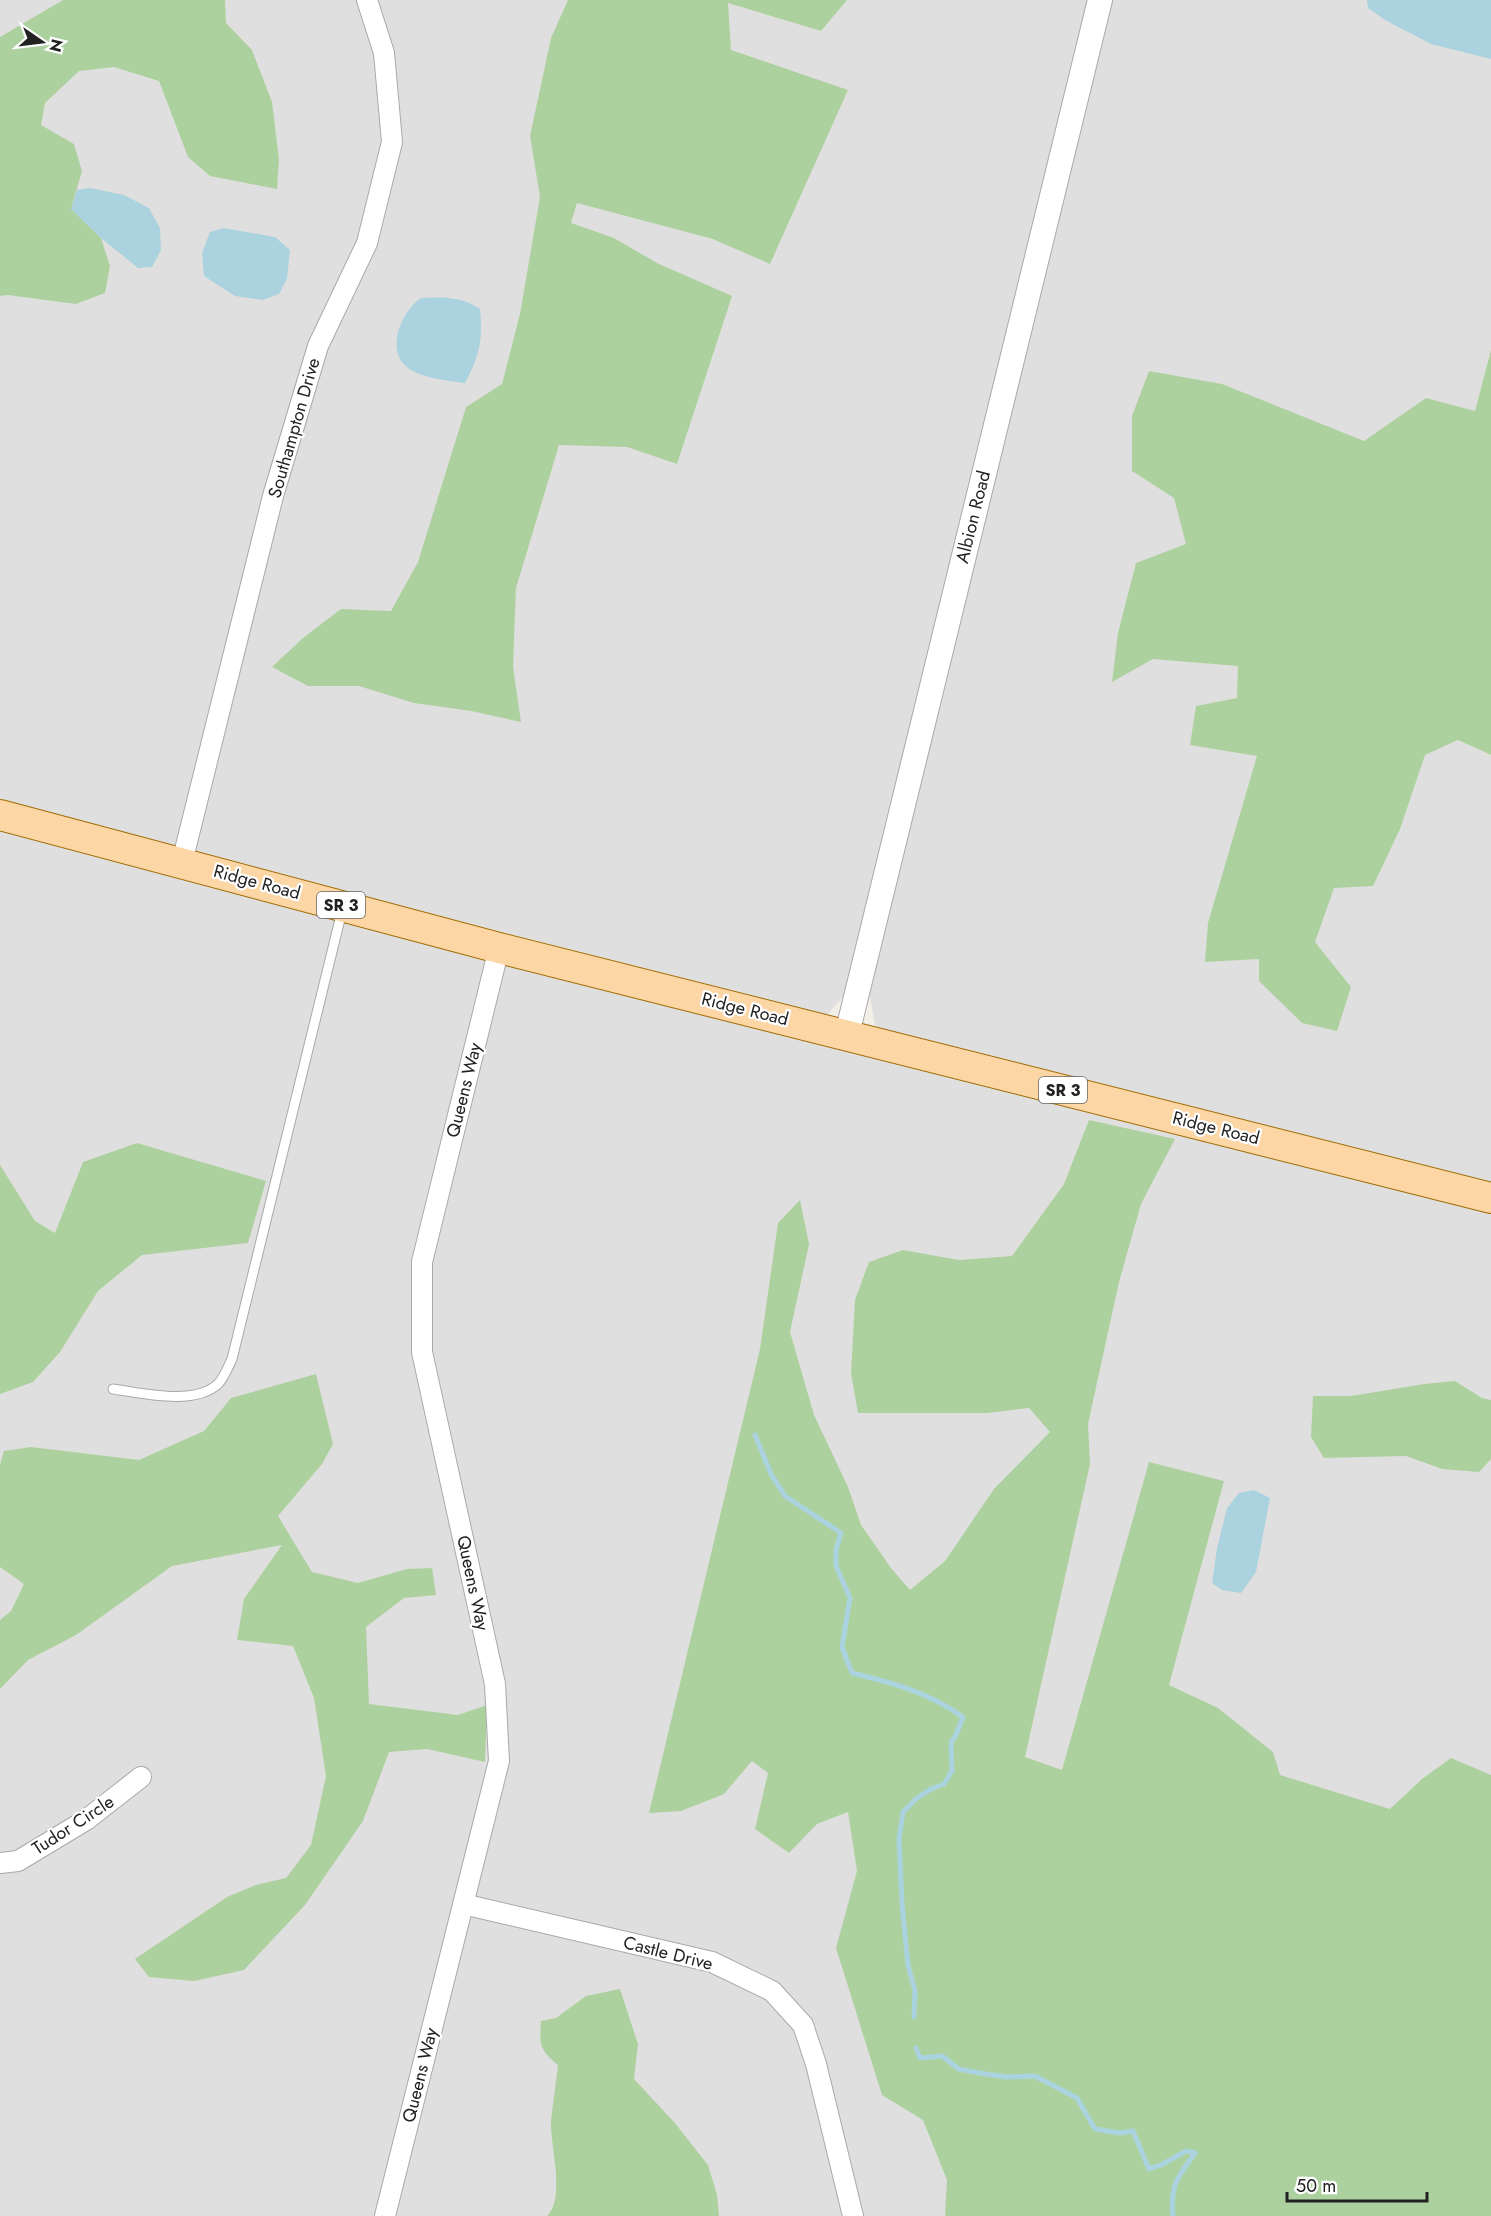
<svg xmlns="http://www.w3.org/2000/svg" width="1491" height="2216" font-family="Jost,sans-serif">
  <style>
    .residential { fill: #e0dfdf }
    .forest { fill: #add19e }
    .water { fill: #aad3df }
    .lines { fill: none; stroke-linecap: round; stroke-linejoin: round }
    .stream { stroke: #aad3df; stroke-width: 5 }
    .service-casing { stroke: #a9a9a9; stroke-width: 11 }
    .minor-casing { stroke: #a9a9a9; stroke-width: 22 }
    .tertiary-casing { stroke: #a9a9a9; stroke-width: 26 }
    .primary-casing { stroke: #a06b00; stroke-width: 32 }
    .service { stroke: #fff; stroke-width: 9 }
    .minor { stroke: #fff; stroke-width: 20 }
    .tertiary { stroke: #fff; stroke-width: 24 }
    .primary { stroke: #fcd6a4; stroke-width: 30 }
    .labels { text-anchor: middle; stroke-width: 4.5; stroke-linejoin: round; paint-order: stroke }
    .shield { fill: #fff; stroke: #646464; stroke-width: 1.5 }
    .shield-label { font-size: 16px; font-weight: bold; fill: #222 }
    .street-label { font-size: 18px; fill: #222; stroke: #fff }
  </style>
  <rect width="100%" height="100%" fill="#f2efe9"/>
  <path class="residential" d="M0,0H1090L857,941L847,992L827,1015L0,803Z
    M1112,0H1491V350L1389,744L1425,755L1458,740L1491,755V1186L876,1030L868,985Z
    M0,829L1491,1211V2216H0Z"/>
  <path class="forest" d="M63,0H225L226,23L252,50L272,102L279,160L277,189L210,176L188,157L159,81L114,67L79,71L45,103L41,125L74,144L82,171L71,209L101,238L110,266L105,293L76,304L8,295L0,296V37Z
    M568,0H847L821,31L728,3L731,50L848,90L770,264L713,239L577,203L571,223L614,238L657,263L732,296L677,464L627,447L559,445L516,588L513,667L521,722L471,711L414,703L359,686H308L272,667L303,638L341,609L391,611L418,562L466,407L502,384L520,314L540,197L530,136L551,38Z
    M1491,350V755L1458,740L1425,755L1400,829L1373,886L1334,888L1315,942L1351,987L1337,1031L1302,1023L1259,981V959L1205,962L1208,923L1257,756L1190,745L1196,706L1237,698L1238,666L1153,659L1112,682L1118,633L1136,563L1186,544L1174,498L1132,471V416L1149,371L1222,384L1364,441L1426,398L1475,411Z
    M1089,1120L1175,1139L1141,1204L1119,1282L1088,1424L1090,1464L1025,1757L1062,1770L1149,1462L1224,1481L1169,1685L1218,1708L1273,1752L1280,1775L1390,1809L1422,1779L1451,1758L1491,1775V2216H945L947,2180L923,2120L882,2095L836,1948L857,1871L848,1812L817,1824L789,1853L755,1829L768,1773L752,1761L724,1794L681,1811L649,1813L760,1349L778,1223L800,1200L809,1244L790,1332L814,1415L848,1487L861,1525L891,1568L910,1590L945,1561L994,1489L1050,1432L1029,1408L988,1413H858L851,1373L855,1300L869,1262L903,1250L959,1260L1012,1256L1064,1184Z
    M137,1143L266,1181L248,1243L142,1255L98,1291L60,1352L33,1382L0,1394V1165L35,1221L55,1233L83,1162Z
    M316,1374L333,1444L322,1464L278,1516L312,1572L358,1583L407,1569L432,1568L436,1595L404,1598L366,1627L369,1704L458,1715L487,1705L485,1762L427,1749L389,1752L363,1821L305,1905L244,1970L194,1981L149,1977L135,1959L227,1897L256,1885L286,1878L311,1845L326,1776L314,1698L293,1646L237,1640L244,1599L282,1545L172,1566L76,1635L28,1660L0,1689V1620L11,1611L24,1584L0,1567V1465L4,1451L31,1447L139,1460L204,1431L231,1398Z
    M1455,1381L1482,1398L1491,1400V1459L1479,1472L1442,1469L1406,1456L1324,1458L1311,1437L1313,1396H1351L1424,1384Z
    M620,1989L638,2044L634,2079L674,2122L708,2165L717,2195L719,2216H547C566,2197 550,2146 551,2121C553,2102 556,2083 558,2065C540,2050 539,2045 541,2021L556,2018L586,1996Z"/>
  <path class="water" d="M1367,0H1491V59L1431,44L1385,20L1368,8Z
    M90,188L124,195L149,208L160,228L161,250L152,267L138,268L101,238L71,209L77,190Z
    M224,228L275,237L290,250L287,279L279,294L263,300L235,296L204,276L202,253L210,232Z
    M421,298C442,297 462,296 480,309C483,341 480,354 465,383C434,378 388,377 398,333C401,320 410,305 421,298Z
    M1254,1490L1270,1498L1256,1572L1241,1593L1222,1590L1212,1583L1217,1548L1227,1508L1239,1493Z"/>
  <g class="lines">
    <path class="stream" d="M755,1435L771,1474L785,1496L841,1533L836,1550V1566L850,1598L842,1647L852,1673C893,1683 928,1692 963,1717L956,1735L951,1742L952,1771L944,1784L931,1789L917,1798L903,1812L899,1839L902,1904L908,1965L915,1991L914,2017
      M916,2048L920,2058L942,2056L959,2069L985,2074L1007,2077L1035,2076L1077,2098L1095,2129L1120,2133L1133,2131L1149,2169L1161,2165L1186,2151L1195,2153C1177,2178 1170,2185 1173,2216"/>
    <g class="service-casing">
      <path id="service" d="M113,1389C143,1393 194,1406 218,1384C224,1378 228,1367 232,1359L342,911"/>
    </g>
    <g class="minor-casing">
      <path id="minor" d="M182,862L273,496L318,346L367,243L392,142L384,53L367,0
        M0,1863L18,1861L86,1820L141,1777
        M463,1904L712,1962L772,1991L803,2025L816,2064L853,2216
        M385,2216L499,1761L495,1684L422,1352V1262L499,948"/>
    </g>
    <g class="tertiary-casing">
      <path id="tertiary" d="M847,1034L1100,0"/>
    </g>
    <g class="primary-casing">
      <path id="primary" d="M0,815L499,948L1491,1198"/>
    </g>
    <use href="#service" class="service"/>
    <use href="#minor" class="minor"/>
    <use href="#tertiary" class="tertiary"/>
    <use href="#primary" class="primary"/>
  </g>
  <g class="labels">
    <g class="shield">
      <rect x="317" y="892" width="48" height="26" rx="4.5"/>
      <rect x="1039" y="1077" width="48" height="26" rx="4.5"/>
    </g>
    <g class="shield-label">
      <text x="341" y="911">SR 3</text>
      <text x="1063" y="1096">SR 3</text>
    </g>
    <g class="street-label">
      <text transform="translate(294 428) rotate(-74)" y="6">Southampton Drive</text>
      <text transform="translate(973 517) rotate(-76)" y="6">Albion Road</text>
      <text transform="translate(257 882) rotate(15)" y="6">Ridge Road</text>
      <text transform="translate(745 1009) rotate(14)" y="6">Ridge Road</text>
      <text transform="translate(464 1090) rotate(-76)" y="6">Queens Way</text>
      <text transform="translate(1216 1128) rotate(14)" y="6">Ridge Road</text>
      <text transform="translate(473 1583) rotate(78)" y="6">Queens Way</text>
      <text transform="translate(73 1825) rotate(-33)" y="6">Tudor Circle</text>
      <text transform="translate(668 1953) rotate(14)" y="6">Castle Drive</text>
      <text transform="translate(420 2075) rotate(-76)" y="6">Queens Way</text>
    </g>
  </g>
  <g transform="translate(42 42) rotate(104)" stroke="#ffffff" stroke-width="4.5" paint-order="stroke">
  <path d="M0-4.5L10 22L0 15L-10 22Z" fill="#222222"/>
  <text y="-9" font-size="16" font-weight="bold" text-anchor="middle" fill="#222222">N</text>
  </g>
  <path d="M1287 2192v9h140v-9" fill="none" stroke="#222222" stroke-width="3"/>
  <text x="1296" y="2192" font-size="18" fill="#222222" stroke="#ffffff" stroke-width="4.5" paint-order="stroke">50 m</text>
</svg>
